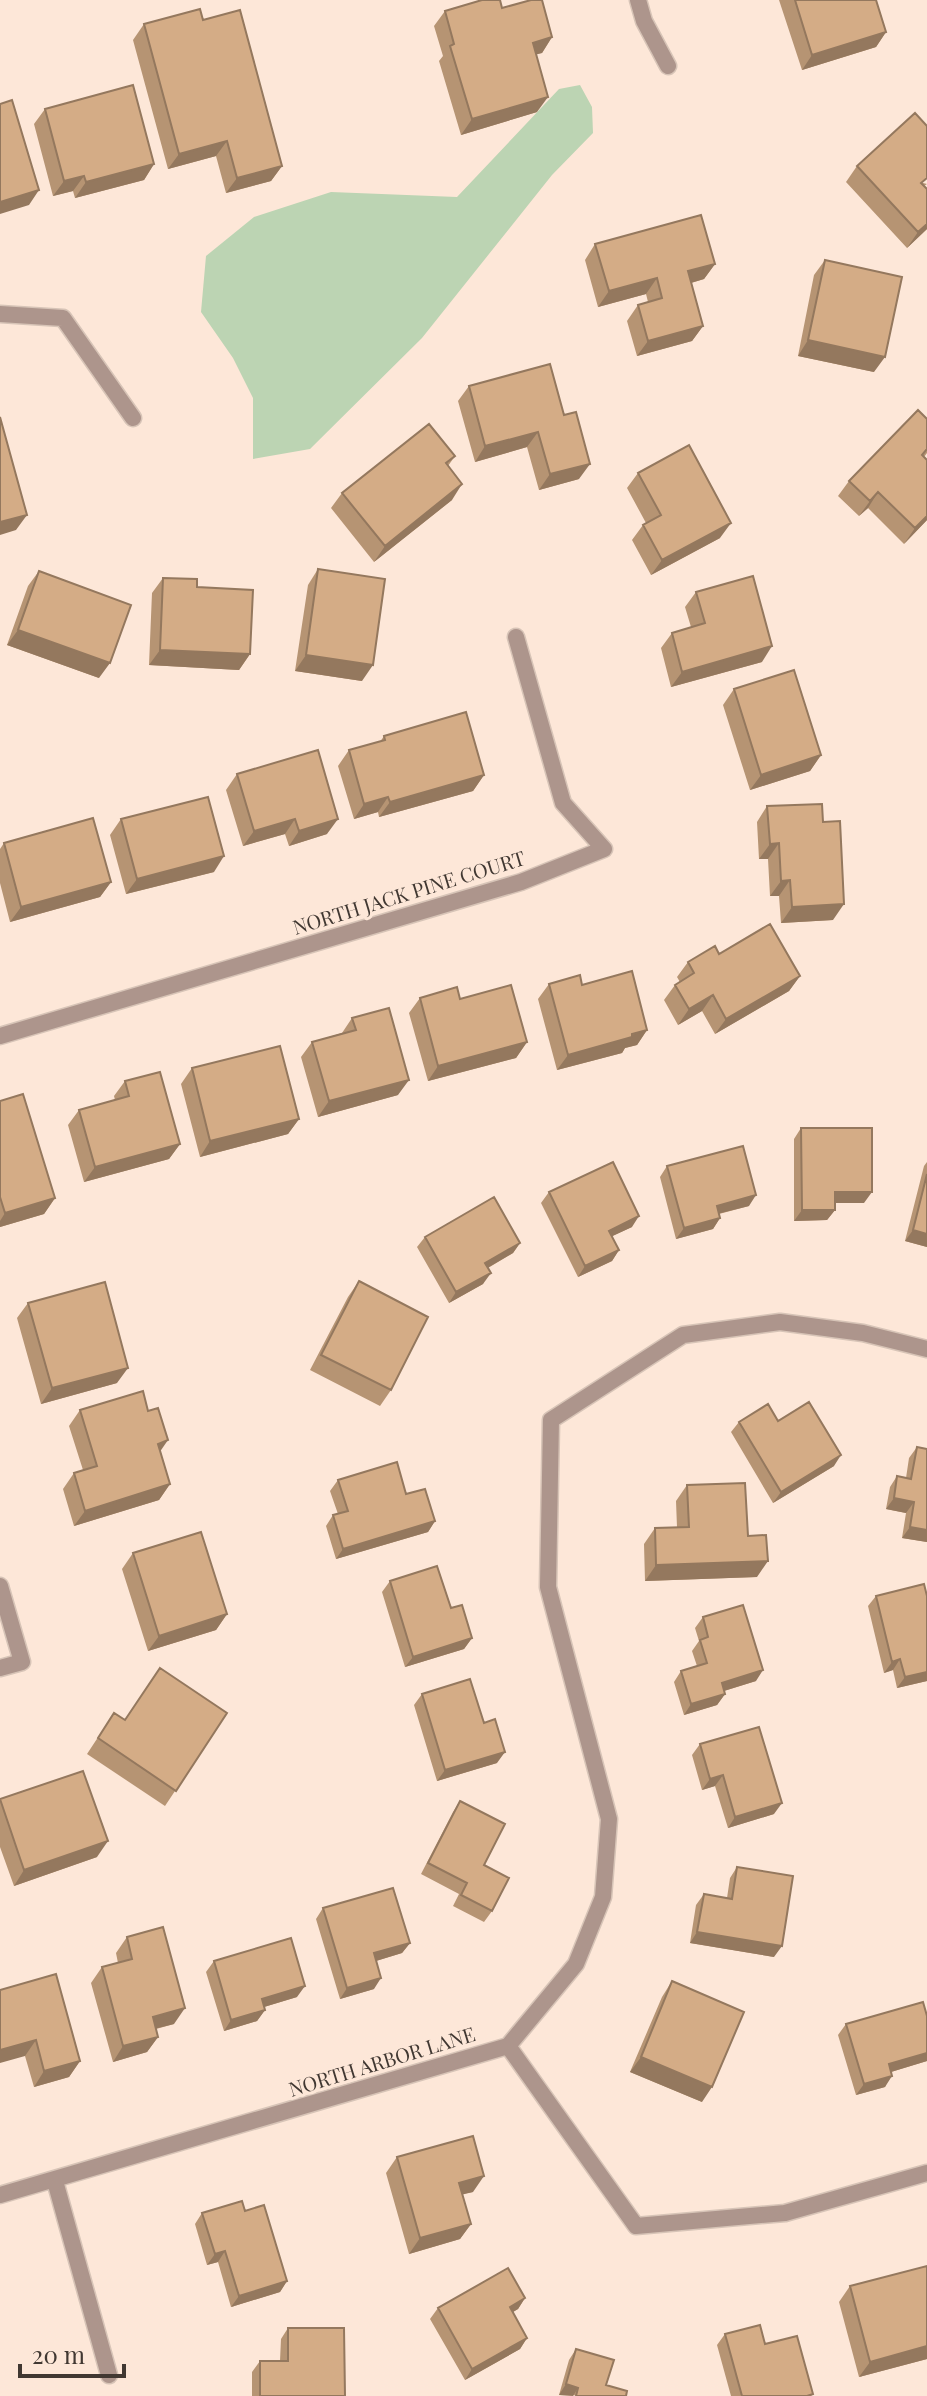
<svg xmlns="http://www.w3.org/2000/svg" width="927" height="2396" font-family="'Playfair Display',serif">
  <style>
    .green { fill: #bcd4b3 }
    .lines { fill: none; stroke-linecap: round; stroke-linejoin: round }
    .street-casing { stroke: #d7c4b7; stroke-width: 19 }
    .street { stroke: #ad958c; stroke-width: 16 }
    .wall { fill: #b69473 }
    .shaded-wall { fill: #94785e }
    .building { fill: #d4ac86; stroke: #94785e; stroke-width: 2 }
    .labels { text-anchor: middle; stroke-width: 6; stroke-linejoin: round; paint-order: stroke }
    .street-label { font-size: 20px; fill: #413832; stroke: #fde7d8 }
  </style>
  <rect width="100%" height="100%" fill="#fde7d8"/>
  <path class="green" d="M580,85L592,107L593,133L552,175L422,338L310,449L253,459V398L233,358L201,312L206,256L254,217L331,192L457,197L559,89Z"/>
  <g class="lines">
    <g class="street-casing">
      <path id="street" d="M638,0L644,21L668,66
        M0,314L63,318L133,418
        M0,1036L521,882L604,849L563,803L516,637
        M0,1586L22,1662L0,1668
        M508,2046L576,1964L603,1897L609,1819L548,1587L551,1420L683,1335L780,1322L863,1333L927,1349
        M55,2181L109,2375
        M0,2195L508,2046L636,2226L785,2213L927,2173"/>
    </g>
    <use href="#street" class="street"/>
  </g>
  <path class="wall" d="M779,0H876L886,32L876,47L802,70Z
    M502,8L552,37L542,53L536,54L537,112L461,135L439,61L443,56L434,26L445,11Z
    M203,20L282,166L271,181L226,193L216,156L168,169L133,40L144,24Z
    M45,109L154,164L144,180L75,198L73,191L53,196L34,124Z
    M857,166L927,184L924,186L927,189V229L907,248L846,182Z
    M595,244L715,264L704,279L691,283L703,326L692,341L637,356L627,321L638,305L648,302L646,294L598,307L585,260Z
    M825,260L874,372L798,356L814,275Z
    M550,364L579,479L539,490L527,447L475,462L458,401L469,386Z
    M927,419V453L924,457L927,460V520L904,544L868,508L859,516L838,496L849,481Z
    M455,456L448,466L452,500L374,562L331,508L342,493Z
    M638,473L720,538L651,575L632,540L643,525L646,523L627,488Z
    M318,569L362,681L295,671L308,585Z
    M39,571L99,678L7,645L28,586Z
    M163,578L250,654L239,670L149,665L152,593Z
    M696,592L762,662L671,687L661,648L672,633L691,627L685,607Z
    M734,689L821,755L810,771L750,790L723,705Z
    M384,736L484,775L473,791L379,817L378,812L354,819L338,766L349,750L380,742Z
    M237,774L327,834L289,846L285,834L243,846L226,790Z
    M767,806L823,822L833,920L781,923L779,896H770L768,859H759L757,822Z
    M121,819L214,872L126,894L110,835Z
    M4,843L111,882L100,897L10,922L0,883V849Z
    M719,954L800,976L789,991L715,1034L702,1011L678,1025L664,1000L675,985L680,982L677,977L688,962Z
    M549,984L582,985L647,1030L637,1045L625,1048L622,1053L557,1070L538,999Z
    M420,998L460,999L527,1042L516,1058L428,1081L409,1013Z
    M352,1018L398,1095L318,1117L301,1057L312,1042L342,1033Z
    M192,1068L299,1119L288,1134L200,1157L181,1084Z
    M125,1081L180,1144L169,1159L84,1182L68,1125L79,1110L115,1100L114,1096Z
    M0,1101L55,1198L44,1214L0,1227Z
    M801,1128L864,1203H835V1210L827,1220L794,1221V1139Z
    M927,1162V1247L905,1241L924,1166Z
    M667,1166L749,1206L719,1214L720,1218L713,1229L676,1239L660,1177Z
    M549,1192L632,1227L612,1236L619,1250L612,1261L578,1277L541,1203Z
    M425,1237L520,1243L513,1253L488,1268L483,1284L449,1303L417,1247Z
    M359,1281L391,1390L380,1406L310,1370L348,1297Z
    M28,1303L117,1383L41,1404L17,1318Z
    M80,1410L160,1451L170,1484L159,1500L74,1526L63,1489L74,1473L83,1470L69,1426Z
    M778,1421L834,1466L773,1503L731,1432L739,1422Z
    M917,1447L927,1542L902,1538L906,1513L886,1509L890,1487L897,1476L906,1478L909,1458Z
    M338,1480L406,1494L435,1521L428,1532L336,1559L326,1526L333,1515L338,1514L330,1491Z
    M687,1485L748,1536L757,1577L645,1581L644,1544L655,1528L677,1527L676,1501Z
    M133,1553L227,1614L216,1630L148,1651L122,1569Z
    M390,1581L451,1608L472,1638L464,1649L405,1667L382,1592Z
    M876,1596H927V1681L897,1688L893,1670L884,1673L868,1606Z
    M703,1617L756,1681L724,1691L725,1694L717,1705L684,1715L674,1682L681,1671L697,1666L692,1651L699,1641L695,1628Z
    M422,1694L497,1763L437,1781L414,1705Z
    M114,1713L125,1720L227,1713L165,1806L87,1754Z
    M700,1744L774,1814L728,1828L715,1786L702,1790L692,1755Z
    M0,1799L97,1857L14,1886L0,1847Z
    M460,1801L484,1865L492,1911L484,1922L453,1906L459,1894L421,1874L453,1812Z
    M737,1867L774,1957L690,1943L696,1905L704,1894L727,1898L730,1878Z
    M323,1908L410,1943L402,1953L376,1961L374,1989L340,1999L316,1919Z
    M127,1937L174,2024L156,2029L158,2037L147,2052L113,2062L91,1983L102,1967L118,1963L116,1953Z
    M214,1961L297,1997L264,2007L265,2010L257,2021L224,2031L206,1972Z
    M672,1981L702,2102L630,2072L662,1997Z
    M0,1990L80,2061L69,2077L34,2087L25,2056Z
    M927,2016V2061L891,2072L885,2087L856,2095L838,2035L846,2024Z
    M397,2157L473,2192L462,2194L471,2224L460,2239L409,2254L386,2173Z
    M245,2211L287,2281L280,2292L231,2307L218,2262L207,2265L195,2224L202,2213Z
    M850,2286L927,2359L859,2377L839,2302Z
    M525,2298L518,2309L513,2312L527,2338L520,2349L465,2380L430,2319L438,2308Z
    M288,2328L345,2396H252V2372L260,2361H280L281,2339Z
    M725,2334L765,2344L812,2396H731L717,2345Z
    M576,2349L606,2385L626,2396L559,2395L569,2360Z"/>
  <path class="shaded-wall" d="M886,32L876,47L802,70L812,55Z
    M552,37L542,53L522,58L533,43Z
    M548,97L537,112L461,135L472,119Z
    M227,141L216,156L168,169L179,154Z
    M154,164L144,180L75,198L86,182Z
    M282,166L271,181L226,193L237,178Z
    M84,176L73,191L53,196L64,181Z
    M39,190L29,205L0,214V202Z
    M927,224V229L907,248L918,232Z
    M715,264L704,279L677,287L688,271Z
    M657,278L646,294L598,307L609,291Z
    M703,326L692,341L637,356L648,341Z
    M808,340L885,357L874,372L798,356Z
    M538,432L527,447L475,462L485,446Z
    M590,464L579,479L539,490L550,474Z
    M462,484L452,500L374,562L385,546Z
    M878,492L868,508L859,516L870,501Z
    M27,515L16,530L0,535V522Z
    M927,516V520L904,544L915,528Z
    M731,523L720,538L651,575L662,560Z
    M18,630L110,663L99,678L7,645Z
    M772,646L762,662L671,687L682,672Z
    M160,650L250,654L239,670L149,665Z
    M306,655L373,665L362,681L295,671Z
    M821,755L810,771L750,790L761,775Z
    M484,775L473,791L379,817L390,802Z
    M388,797L378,812L354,819L364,804Z
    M295,819L285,834L243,846L254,831Z
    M338,819L327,834L289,846L299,831Z
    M779,843L768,859H759L770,844Z
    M224,856L214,872L126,894L137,879Z
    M790,880L779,896H770L781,881Z
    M111,882L100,897L10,922L21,907Z
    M844,904L833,920L781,923L792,907Z
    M800,976L789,991L715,1034L726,1019Z
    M713,995L702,1011L678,1025L689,1009Z
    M647,1030L637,1045L625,1048L622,1053L557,1070L568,1055Z
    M527,1042L516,1058L428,1081L438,1066Z
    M409,1080L398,1095L318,1117L329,1101Z
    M299,1119L288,1134L200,1157L210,1141Z
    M180,1144L169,1159L84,1182L95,1167Z
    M835,1192H872L864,1203H828Z
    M756,1195L749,1206L709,1216L717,1206Z
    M55,1198L44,1214L0,1227V1221L5,1213Z
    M802,1210H835L827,1220L794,1221Z
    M639,1216L632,1227L602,1241L609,1231Z
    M720,1218L713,1229L676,1239L684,1228Z
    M913,1230L927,1234V1247L905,1241Z
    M520,1243L513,1253L477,1274L485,1263Z
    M619,1250L612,1261L578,1277L585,1266Z
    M491,1273L483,1284L449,1303L456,1292Z
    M128,1368L117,1383L41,1404L52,1388Z
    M168,1440L157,1456L158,1444Z
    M841,1455L834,1466L773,1503L781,1492Z
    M170,1484L159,1500L74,1526L85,1511Z
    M894,1498L914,1502L906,1513L886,1509Z
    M435,1521L428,1532L336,1559L343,1549Z
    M910,1527L927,1530V1542L902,1538Z
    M768,1561L757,1577L645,1581L656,1565Z
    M227,1614L216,1630L148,1651L159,1636Z
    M472,1638L464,1649L405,1667L413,1657Z
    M900,1659L893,1670L884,1673L892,1662Z
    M763,1670L756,1681L714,1694L722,1683Z
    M927,1672V1681L897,1688L905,1677Z
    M725,1694L717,1705L684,1715L691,1704Z
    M505,1752L497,1763L437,1781L445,1770Z
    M723,1775L715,1786L702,1790L710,1779Z
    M782,1803L774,1814L728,1828L735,1817Z
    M108,1841L97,1857L14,1886L24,1870Z
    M697,1932L782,1946L774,1957L690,1943Z
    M410,1943L402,1953L366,1964L374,1953Z
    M381,1978L374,1989L340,1999L347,1988Z
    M305,1986L297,1997L254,2010L262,1999Z
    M185,2008L174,2024L142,2032L153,2017Z
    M265,2010L257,2021L224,2031L231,2020Z
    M158,2037L147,2052L113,2062L123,2046Z
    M36,2040L25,2056L0,2063V2050Z
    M927,2053V2061L881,2075L889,2064Z
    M641,2057L712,2087L702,2102L630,2072Z
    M80,2061L69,2077L34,2087L44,2071Z
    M892,2076L885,2087L856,2095L864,2084Z
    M484,2176L473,2192L448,2198L459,2183Z
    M471,2224L460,2239L409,2254L420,2238Z
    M225,2251L218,2262L207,2265L215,2254Z
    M287,2281L280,2292L231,2307L239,2296Z
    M525,2298L518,2309L502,2318L510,2307Z
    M527,2338L520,2349L465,2380L472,2369Z
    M927,2346V2359L859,2377L870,2362Z
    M566,2384L578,2388L573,2396L559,2395Z"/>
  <path class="building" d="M482,0H500L502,8L531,0H542L552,37L533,43L548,97L472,119L450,46L454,44L445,11Z
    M795,0H876L886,32L812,55Z
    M200,9L203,20L240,10L282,166L237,178L227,141L179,154L144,24Z
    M133,85L154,164L86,182L84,176L64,181L45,109Z
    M12,100L39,190L0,202V104Z
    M915,113L927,126V178L921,183L927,189V224L918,232L857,166Z
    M701,215L715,264L688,271L703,326L648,341L638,305L662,298L657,278L609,291L595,244Z
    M825,260L902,277L885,357L808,340Z
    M550,364L564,415L576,412L590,464L550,474L538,432L485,446L469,386Z
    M918,410L927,419V449L922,455L927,460V516L915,528L878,492L870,501L849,481Z
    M0,417L27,515L0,522Z
    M429,424L455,456L446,463L462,484L385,546L342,493Z
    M689,445L731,523L662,560L643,525L661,515L638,473Z
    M318,569L385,579L373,665L306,655Z
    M39,571L131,605L110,663L18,630Z
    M753,576L772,646L682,672L672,633L705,623L696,592Z
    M163,578L197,579V587L253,590L250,654L160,650Z
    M794,670L821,755L761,775L734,689Z
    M466,712L484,775L390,802L388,797L364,804L349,750L385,740L384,736Z
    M318,750L338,819L299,831L295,819L254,831L237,774Z
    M208,797L224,856L137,879L121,819Z
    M822,804L823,822L840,821L844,904L792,907L790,880L781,881L779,843L770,844L767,806Z
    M93,818L111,882L21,907L4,843Z
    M770,924L800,976L726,1019L713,995L689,1009L675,985L694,973L688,962L715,946L719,954Z
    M632,971L647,1030L632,1034V1037L568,1055L549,984L580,975L582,985Z
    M511,985L527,1042L438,1066L420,998L457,987L460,999Z
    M389,1008L409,1080L329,1101L312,1042L356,1030L352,1018Z
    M280,1046L299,1119L210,1141L192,1068Z
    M160,1072L180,1144L95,1167L79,1110L129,1096L125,1081Z
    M23,1094L55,1198L5,1213L0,1197V1101Z
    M801,1128H872V1192H835V1210H802Z
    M743,1146L756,1195L717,1206L720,1218L684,1228L667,1166Z
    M613,1162L639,1216L609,1231L619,1250L585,1266L549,1192Z
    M927,1174V1234L913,1230Z
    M494,1197L520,1243L485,1263L491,1273L456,1292L425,1237Z
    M359,1281L428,1317L391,1390L321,1355Z
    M105,1282L128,1368L52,1388L28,1303Z
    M143,1391L148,1411L158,1408L168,1440L158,1444L170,1484L85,1511L74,1473L97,1466L80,1410Z
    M809,1402L841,1455L781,1492L739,1422L768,1404L778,1421Z
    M917,1447L927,1449V1530L910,1527L914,1502L894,1498L897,1476L911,1479Z
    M397,1462L406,1494L425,1489L435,1521L343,1549L333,1515L348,1511L338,1480Z
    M745,1483L748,1536L766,1535L768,1561L656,1565L655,1528L689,1527L687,1485Z
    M201,1532L227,1614L159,1636L133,1553Z
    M437,1566L451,1608L462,1605L472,1638L413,1657L390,1581Z
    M924,1584L927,1596V1672L905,1677L900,1659L892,1662L876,1596Z
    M743,1605L763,1670L722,1683L725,1694L691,1704L681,1671L707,1663L700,1640L708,1637L703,1617Z
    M160,1668L227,1713L176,1791L98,1738L114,1713L125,1720Z
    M470,1679L484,1723L495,1719L505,1752L445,1770L422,1694Z
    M759,1727L782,1803L735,1817L723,1775L710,1779L700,1744Z
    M83,1771L108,1841L24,1870L0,1799Z
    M460,1801L505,1824L484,1865L509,1878L492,1911L461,1895L467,1883L428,1863Z
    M737,1867L793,1876L782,1946L697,1932L704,1894L732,1899Z
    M393,1888L410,1943L374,1953L381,1978L347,1988L323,1908Z
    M163,1927L185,2008L153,2017L158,2037L123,2046L102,1967L132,1959L127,1937Z
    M291,1938L305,1986L262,1999L265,2010L231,2020L214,1961Z
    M56,1974L80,2061L44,2071L36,2040L0,2050V1990Z
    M672,1981L744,2012L712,2087L641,2057Z
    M923,2002L927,2016V2053L889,2064L892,2076L864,2084L846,2024Z
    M473,2136L484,2176L459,2183L471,2224L420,2238L397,2157Z
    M242,2201L245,2211L264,2205L287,2281L239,2296L225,2251L215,2254L202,2213Z
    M927,2266V2346L870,2362L850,2286Z
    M508,2268L525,2298L510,2307L527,2338L472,2369L438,2308Z
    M760,2325L765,2344L797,2336L813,2394L807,2396H742L725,2334Z
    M288,2328H344L345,2396H260V2361H288Z
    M576,2349L614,2360L606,2385L627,2391L626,2396H576L578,2388L566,2384Z"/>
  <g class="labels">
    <g class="street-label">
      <text transform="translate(409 893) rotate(-17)" y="7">NORTH JACK PINE COURT</text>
      <text transform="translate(382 2062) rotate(-17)" y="7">NORTH ARBOR LANE</text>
    </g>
  </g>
  <path d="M20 2364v12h104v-12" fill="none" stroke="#413832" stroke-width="4"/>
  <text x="32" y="2364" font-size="24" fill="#413832" stroke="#fde7d8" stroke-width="6" paint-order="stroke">20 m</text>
</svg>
